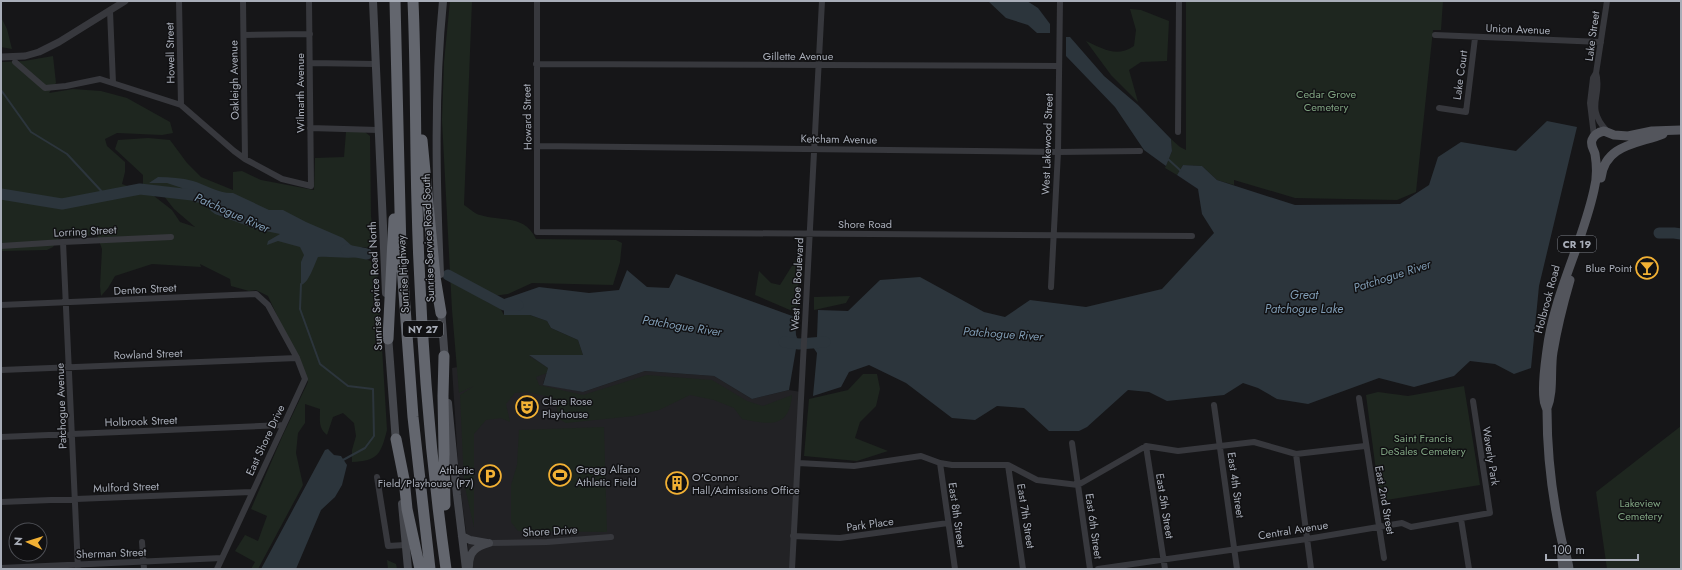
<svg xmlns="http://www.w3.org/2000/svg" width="1682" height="570" font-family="Jost,sans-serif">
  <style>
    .built { fill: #222225 }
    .green { fill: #1e261f }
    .water { fill: #2c353c }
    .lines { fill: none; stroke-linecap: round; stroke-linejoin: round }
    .stream { stroke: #2c353c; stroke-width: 2 }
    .river { stroke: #2c353c; stroke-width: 11 }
    .minor { stroke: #37383d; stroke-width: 6 }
    .tertiary { stroke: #37383d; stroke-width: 7 }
    .secondary { stroke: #45474d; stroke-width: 8 }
    .primary { stroke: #53555c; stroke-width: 9 }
    .motorway { stroke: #63666e; stroke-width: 11 }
    .labels { text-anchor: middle; stroke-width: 3; stroke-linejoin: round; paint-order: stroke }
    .shield { fill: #111113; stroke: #7b7e86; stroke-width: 1 }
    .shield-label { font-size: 10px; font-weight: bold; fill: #a8adb8 }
    .street-label { font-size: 11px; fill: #a8adb8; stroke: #111113 }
    .park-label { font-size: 11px; fill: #7fa381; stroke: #111113 }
    .poi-label { font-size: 11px; fill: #a8adb8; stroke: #111113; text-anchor: start }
    .water-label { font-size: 12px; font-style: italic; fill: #7f9bb3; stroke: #111113 }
  </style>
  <rect width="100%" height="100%" fill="#161618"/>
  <path class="built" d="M529,355L548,368L543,384L583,392L645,371L714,376L752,399L789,390L801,392L792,569H471L459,478L452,368Z"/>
  <path class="green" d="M450,1H472L464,205C469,208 475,214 480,215C502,222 524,214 536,239L616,240L622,243L620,262L613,285L532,283L508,294L493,296L472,283L452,278L487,302L500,308L504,315H530L547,321L551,328L578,340L583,355L529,356L548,368L547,373L536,377L539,385L583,395L647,375L712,380L747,401L763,406L792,395C789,430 768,424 742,419L734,408L714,400L690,395L659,410L634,416L566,423L559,419L557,408L551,397L527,392L515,393L506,404L510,422L501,418L486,420L474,434V527L464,483L460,395L474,386L459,393L452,310L442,120L444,62Z
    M1186,1H1443L1441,30H1433L1416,192L1397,200L1295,198L1234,180V185L1217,180L1202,166L1183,165L1177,175L1165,168L1172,151L1171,139L1180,147L1186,150Z
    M1130,9L1141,10L1169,21L1167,61L1141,62L1129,70L1138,102L1111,75L1086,41C1104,49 1116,58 1134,46L1136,30Z
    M1,17L7,29L12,49L1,47Z
    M53,56L56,83L49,93L73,89L101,91L127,98L170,122L173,133L162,135L117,133L105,139L107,146L125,162V172L122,184L154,196L172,210L180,222L195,227L174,209L160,191L143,185V175L115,149L118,140L148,138L170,140L187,163L201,177L233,190V172L242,171L261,180L314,190L315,158L344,157L346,132H365L370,136L371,216L375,249L362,247L359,256L377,264L387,430C381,454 378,461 352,462V450L356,436L354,423L343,413L333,417L327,435C318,428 320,420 320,409L305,404V423L298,433L296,453L303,485L258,569H251L255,562L235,551L245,535L258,541L267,516L251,509L282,437L308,382L268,296L256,290L249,291L231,286L230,279L200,264L201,267L152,264L115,276L108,288L101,296L100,286L102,249L97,235L59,238L53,247L47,250L1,251V62L24,61Z
    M800,253L797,313L755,295L759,271L771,283L780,285Z
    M850,296L846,303L814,310V297Z
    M863,374H877L880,389L876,406L860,422L855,438L888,451L857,461L804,456L809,399L848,390Z
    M1464,386L1480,485L1380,501L1366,395L1378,392L1408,396Z
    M1681,426V569H1607L1596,492Z
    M604,427L607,532L518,531L511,522V485L517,465L519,430Z
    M387,560L396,564L397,569H388Z"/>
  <path class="water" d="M988,1H1027L1038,8L1050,24V33H1037L1028,25L1006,18Z
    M1066,37H1070L1104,76L1138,105L1171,139L1172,151L1166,166L1144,150L1115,107L1066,56Z
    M1547,121L1577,127L1539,286L1531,368L1514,374L1495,364L1470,361L1454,376L1414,387L1379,378L1308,404L1277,399L1258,388L1243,383L1224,395L1167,401L1149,392L1128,390L1087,427L1079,431H1049L1024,408L997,406L975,420L952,418L906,383L869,365L849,372L841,387L813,396L817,353L811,344L817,337L818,310L848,311L880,280L920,277L984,312L1005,317L1030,300L1086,307L1162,289L1214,233L1202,214L1198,189L1177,175L1183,165L1202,166L1217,180L1295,205L1400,204L1429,185L1438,157L1461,142L1516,151Z
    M158,177C170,177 182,178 193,181C206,185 220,194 233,193L269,210H283L306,222L343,238L360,253L359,257C345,259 332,256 318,257C314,265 309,283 301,285V262L304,255L300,247L278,241L267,245L268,241L280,234L256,229L215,214L211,211L207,206L185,197L182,188L167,183H149Z
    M627,270L647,287L669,288L676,274L795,317L796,335L799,344L796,349L789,390L752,399L714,376L645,371L583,392L543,385L548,368L529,355H583L578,340L551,328L547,321L530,315H504V299L539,287L589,293L619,290Z
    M328,449L334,455L341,456L347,465L342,485L335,497L321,510L296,569H261L325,450Z"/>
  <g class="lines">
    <path class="stream" d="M1,90L31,132L67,154L105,195
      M1168,159L1181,171
      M301,284L300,309L320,364L348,386L373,389L374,436L365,448L343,460"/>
    <path class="river" d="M1,194L62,204L140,189L192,195L197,197
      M1659,233H1674L1681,234
      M346,250L367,254
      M448,275L504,305H518
      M784,342L799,344L825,342"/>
    <path class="minor" d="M179,1L181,105
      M243,1L245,159
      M537,1V232L1192,236
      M110,11L113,83
      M244,35L310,34
      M1435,35L1601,42
      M15,62L45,88L66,86L100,79L181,105L234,151L245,159L282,179L311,186L309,1
      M310,63L375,64
      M536,64L1059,66
      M1596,73C1603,95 1584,107 1607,131
      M1439,108L1466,112L1475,38
      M310,128L378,130
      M1178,132L1179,1
      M1594,136L1590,103L1593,78L1596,73L1598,60L1607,1
      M537,146L1058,152L1140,151
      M63,242L78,569
      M1,246L63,242L171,237
      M1051,287L1058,152L1060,1
      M1,305L256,294L268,305L297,358L305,379L217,569
      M1,370L297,358
      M1359,398L1384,558
      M1214,405L1237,569
      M1,437L283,425
      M1072,443L1090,569
      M1146,446L1165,569
      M1296,454L1311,569
      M798,463L854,466L921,456L940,463L952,465H1008L1037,480L1078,485L1146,446L1178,451L1254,442L1296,454L1365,446
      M940,463L955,569
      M1008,465L1023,569
      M377,477L388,546L405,545
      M1,502L251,492
      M1461,519L1469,569
      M793,536L840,538L948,523
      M142,542L144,569
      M489,543L547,542L611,537
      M1,568L222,558
      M792,569L822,1
      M1098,569L1307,539L1402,523L1411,527L1490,513L1473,401"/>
    <path class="tertiary" d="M1,57L25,56L39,52L59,42L125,1"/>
    <path class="secondary" d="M373,1L386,293
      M440,274C436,182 434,92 443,1
      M441,309L445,361
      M388,335L396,443
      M448,403L457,495L466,569
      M402,504L408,569
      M462,536L470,540L487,543
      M469,566C469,551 476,547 489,543"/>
    <path class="primary" d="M1601,178C1605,144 1638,144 1663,134
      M1547,408C1554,391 1550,370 1553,352C1557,328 1563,304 1570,280
      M1561,550L1563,569
      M1569,569C1568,558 1563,548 1561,537C1552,496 1547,452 1547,410C1546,406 1544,403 1544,399C1542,384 1545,365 1547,350C1554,294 1582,245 1594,190C1597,179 1597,166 1595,154C1594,149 1590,146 1592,140C1594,135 1599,132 1604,131L1614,135L1628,136L1652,131L1681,130"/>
    <path class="motorway" d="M395,1L401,252L413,417L430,569
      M413,1C416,69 415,136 417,204C420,326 429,448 446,569
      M422,140L435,277L441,313
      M388,339L394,219
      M444,356L443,396L445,505
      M396,439L404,479L407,509L420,569"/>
  </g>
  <defs>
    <g id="bar-ring" transform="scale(1.15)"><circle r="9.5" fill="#111113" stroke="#f2b134" stroke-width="1.5"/><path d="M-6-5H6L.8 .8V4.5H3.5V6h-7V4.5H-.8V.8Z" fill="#f2b134"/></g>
    <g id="theatre-ring" transform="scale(1.15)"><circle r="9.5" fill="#111113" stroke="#f2b134" stroke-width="1.5"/><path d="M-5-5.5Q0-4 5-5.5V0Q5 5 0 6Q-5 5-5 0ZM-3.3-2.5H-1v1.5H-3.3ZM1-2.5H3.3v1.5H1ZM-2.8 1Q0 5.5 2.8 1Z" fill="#f2b134"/></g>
    <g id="stadium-ring" transform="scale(1.15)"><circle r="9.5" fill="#111113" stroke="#f2b134" stroke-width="1.5"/><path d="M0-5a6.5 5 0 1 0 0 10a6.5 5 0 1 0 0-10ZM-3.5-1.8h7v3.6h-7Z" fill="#f2b134"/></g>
    <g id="parking-ring" transform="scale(1.15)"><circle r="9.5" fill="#111113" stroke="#f2b134" stroke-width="1.5"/><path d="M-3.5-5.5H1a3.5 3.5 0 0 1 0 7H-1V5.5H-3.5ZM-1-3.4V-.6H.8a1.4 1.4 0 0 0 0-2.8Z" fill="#f2b134"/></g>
    <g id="building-ring" transform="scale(1.15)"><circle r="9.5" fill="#111113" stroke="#f2b134" stroke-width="1.5"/><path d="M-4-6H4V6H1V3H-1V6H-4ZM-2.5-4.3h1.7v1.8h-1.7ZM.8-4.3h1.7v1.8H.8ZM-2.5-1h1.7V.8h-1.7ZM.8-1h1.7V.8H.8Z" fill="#f2b134"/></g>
  </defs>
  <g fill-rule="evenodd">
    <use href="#bar-ring" x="1647" y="268"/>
    <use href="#theatre-ring" x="527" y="407"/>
    <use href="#stadium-ring" x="560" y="475"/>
    <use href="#parking-ring" x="490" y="476"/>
    <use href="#building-ring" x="677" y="483"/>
  </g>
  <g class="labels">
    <g class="shield">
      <rect x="1558" y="236" width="38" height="16" rx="3"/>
      <rect x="403" y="321" width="40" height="16" rx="3"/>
    </g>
    <g class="shield-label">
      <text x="1577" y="248">CR 19</text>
      <text x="423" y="333">NY 27</text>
    </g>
    <g class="street-label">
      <text transform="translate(1518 29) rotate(2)" y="4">Union Avenue</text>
      <text transform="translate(1592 36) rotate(-82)" y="4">Lake Street</text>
      <text transform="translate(170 53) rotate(-91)" y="4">Howell Street</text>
      <text x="798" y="60">Gillette Avenue</text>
      <text transform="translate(1460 75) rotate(-82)" y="4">Lake Court</text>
      <text transform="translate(234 80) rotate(-91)" y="4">Oakleigh Avenue</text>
      <text transform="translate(300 93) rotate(-90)" y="4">Wilmarth Avenue</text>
      <text transform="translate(527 117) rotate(-91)" y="4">Howard Street</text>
      <text transform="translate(839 139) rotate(1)" y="4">Ketcham Avenue</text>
      <text transform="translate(1047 144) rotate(-88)" y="4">West Lakewood Street</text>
      <text x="865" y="228">Shore Road</text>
      <text transform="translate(85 231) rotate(-3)" y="4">Lorring Street</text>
      <text transform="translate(428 238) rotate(-92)" y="4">Sunrise Service Road South</text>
      <text transform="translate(403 274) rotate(-93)" y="4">Sunrise Highway</text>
      <text transform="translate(797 284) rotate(-87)" y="4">West Roe Boulevard</text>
      <text transform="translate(375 286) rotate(-93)" y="4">Sunrise Service Road North</text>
      <text transform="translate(145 289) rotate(-3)" y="4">Denton Street</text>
      <text transform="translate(1547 299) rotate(-75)" y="4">Holbrook Road</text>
      <text transform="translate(148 354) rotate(-2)" y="4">Rowland Street</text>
      <text transform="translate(61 406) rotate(-92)" y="4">Patchogue Avenue</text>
      <text transform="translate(141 421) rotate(-2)" y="4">Holbrook Street</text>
      <text transform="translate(265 440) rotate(-65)" y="4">East Shore Drive</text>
      <text transform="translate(1491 456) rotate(81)" y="4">Waverly Park</text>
      <text transform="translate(1236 485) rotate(82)" y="4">East 4th Street</text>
      <text transform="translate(126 487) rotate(-2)" y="4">Mulford Street</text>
      <text transform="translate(1385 500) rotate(80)" y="4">East 2nd Street</text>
      <text transform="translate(1165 506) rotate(81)" y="4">East 5th Street</text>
      <text transform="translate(957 515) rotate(82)" y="4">East 8th Street</text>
      <text transform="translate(1026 516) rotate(81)" y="4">East 7th Street</text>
      <text transform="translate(870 524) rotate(-8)" y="4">Park Place</text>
      <text transform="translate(1094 526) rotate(82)" y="4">East 6th Street</text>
      <text transform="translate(1293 530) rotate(-9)" y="4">Central Avenue</text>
      <text transform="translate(550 531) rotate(-3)" y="4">Shore Drive</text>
      <text transform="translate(111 553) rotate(-2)" y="4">Sherman Street</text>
    </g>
    <g class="park-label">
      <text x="1326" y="98">Cedar Grove<tspan x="1326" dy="13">Cemetery</tspan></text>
      <text x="1423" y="442">Saint Francis<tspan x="1423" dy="13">DeSales Cemetery</tspan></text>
      <text x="1640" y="507">Lakeview<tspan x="1640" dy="13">Cemetery</tspan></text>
    </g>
    <g class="poi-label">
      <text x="1632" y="272" text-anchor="end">Blue Point</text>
      <text x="542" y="405">Clare Rose<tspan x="542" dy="13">Playhouse</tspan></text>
      <text x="576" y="473">Gregg Alfano<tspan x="576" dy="13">Athletic Field</tspan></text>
      <text x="474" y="474" text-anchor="end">Athletic<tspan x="474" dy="13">Field/Playhouse (P7)</tspan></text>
      <text x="692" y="481">O'Connor<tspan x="692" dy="13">Hall/Admissions Office</tspan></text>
    </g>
    <g class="water-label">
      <text transform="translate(232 213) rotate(24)" y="4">Patchogue River</text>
      <text transform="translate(1392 276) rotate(-18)" y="4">Patchogue River</text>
      <text x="1304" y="299">Great<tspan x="1304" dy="14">Patchogue Lake</tspan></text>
      <text transform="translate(682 326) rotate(9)" y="4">Patchogue River</text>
      <text transform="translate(1003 334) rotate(4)" y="4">Patchogue River</text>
    </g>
  </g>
  <rect width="1682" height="570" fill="none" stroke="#a8adb8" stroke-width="4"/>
  <g transform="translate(28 542) rotate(274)"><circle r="19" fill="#111113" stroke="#4d4f55"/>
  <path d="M0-3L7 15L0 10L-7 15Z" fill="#f2b134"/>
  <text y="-6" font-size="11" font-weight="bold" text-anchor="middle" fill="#a8adb8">N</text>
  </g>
  <path d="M1546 554v6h92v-6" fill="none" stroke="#a8adb8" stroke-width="2"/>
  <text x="1552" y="554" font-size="12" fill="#a8adb8" stroke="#111113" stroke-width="3" paint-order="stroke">100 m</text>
</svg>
